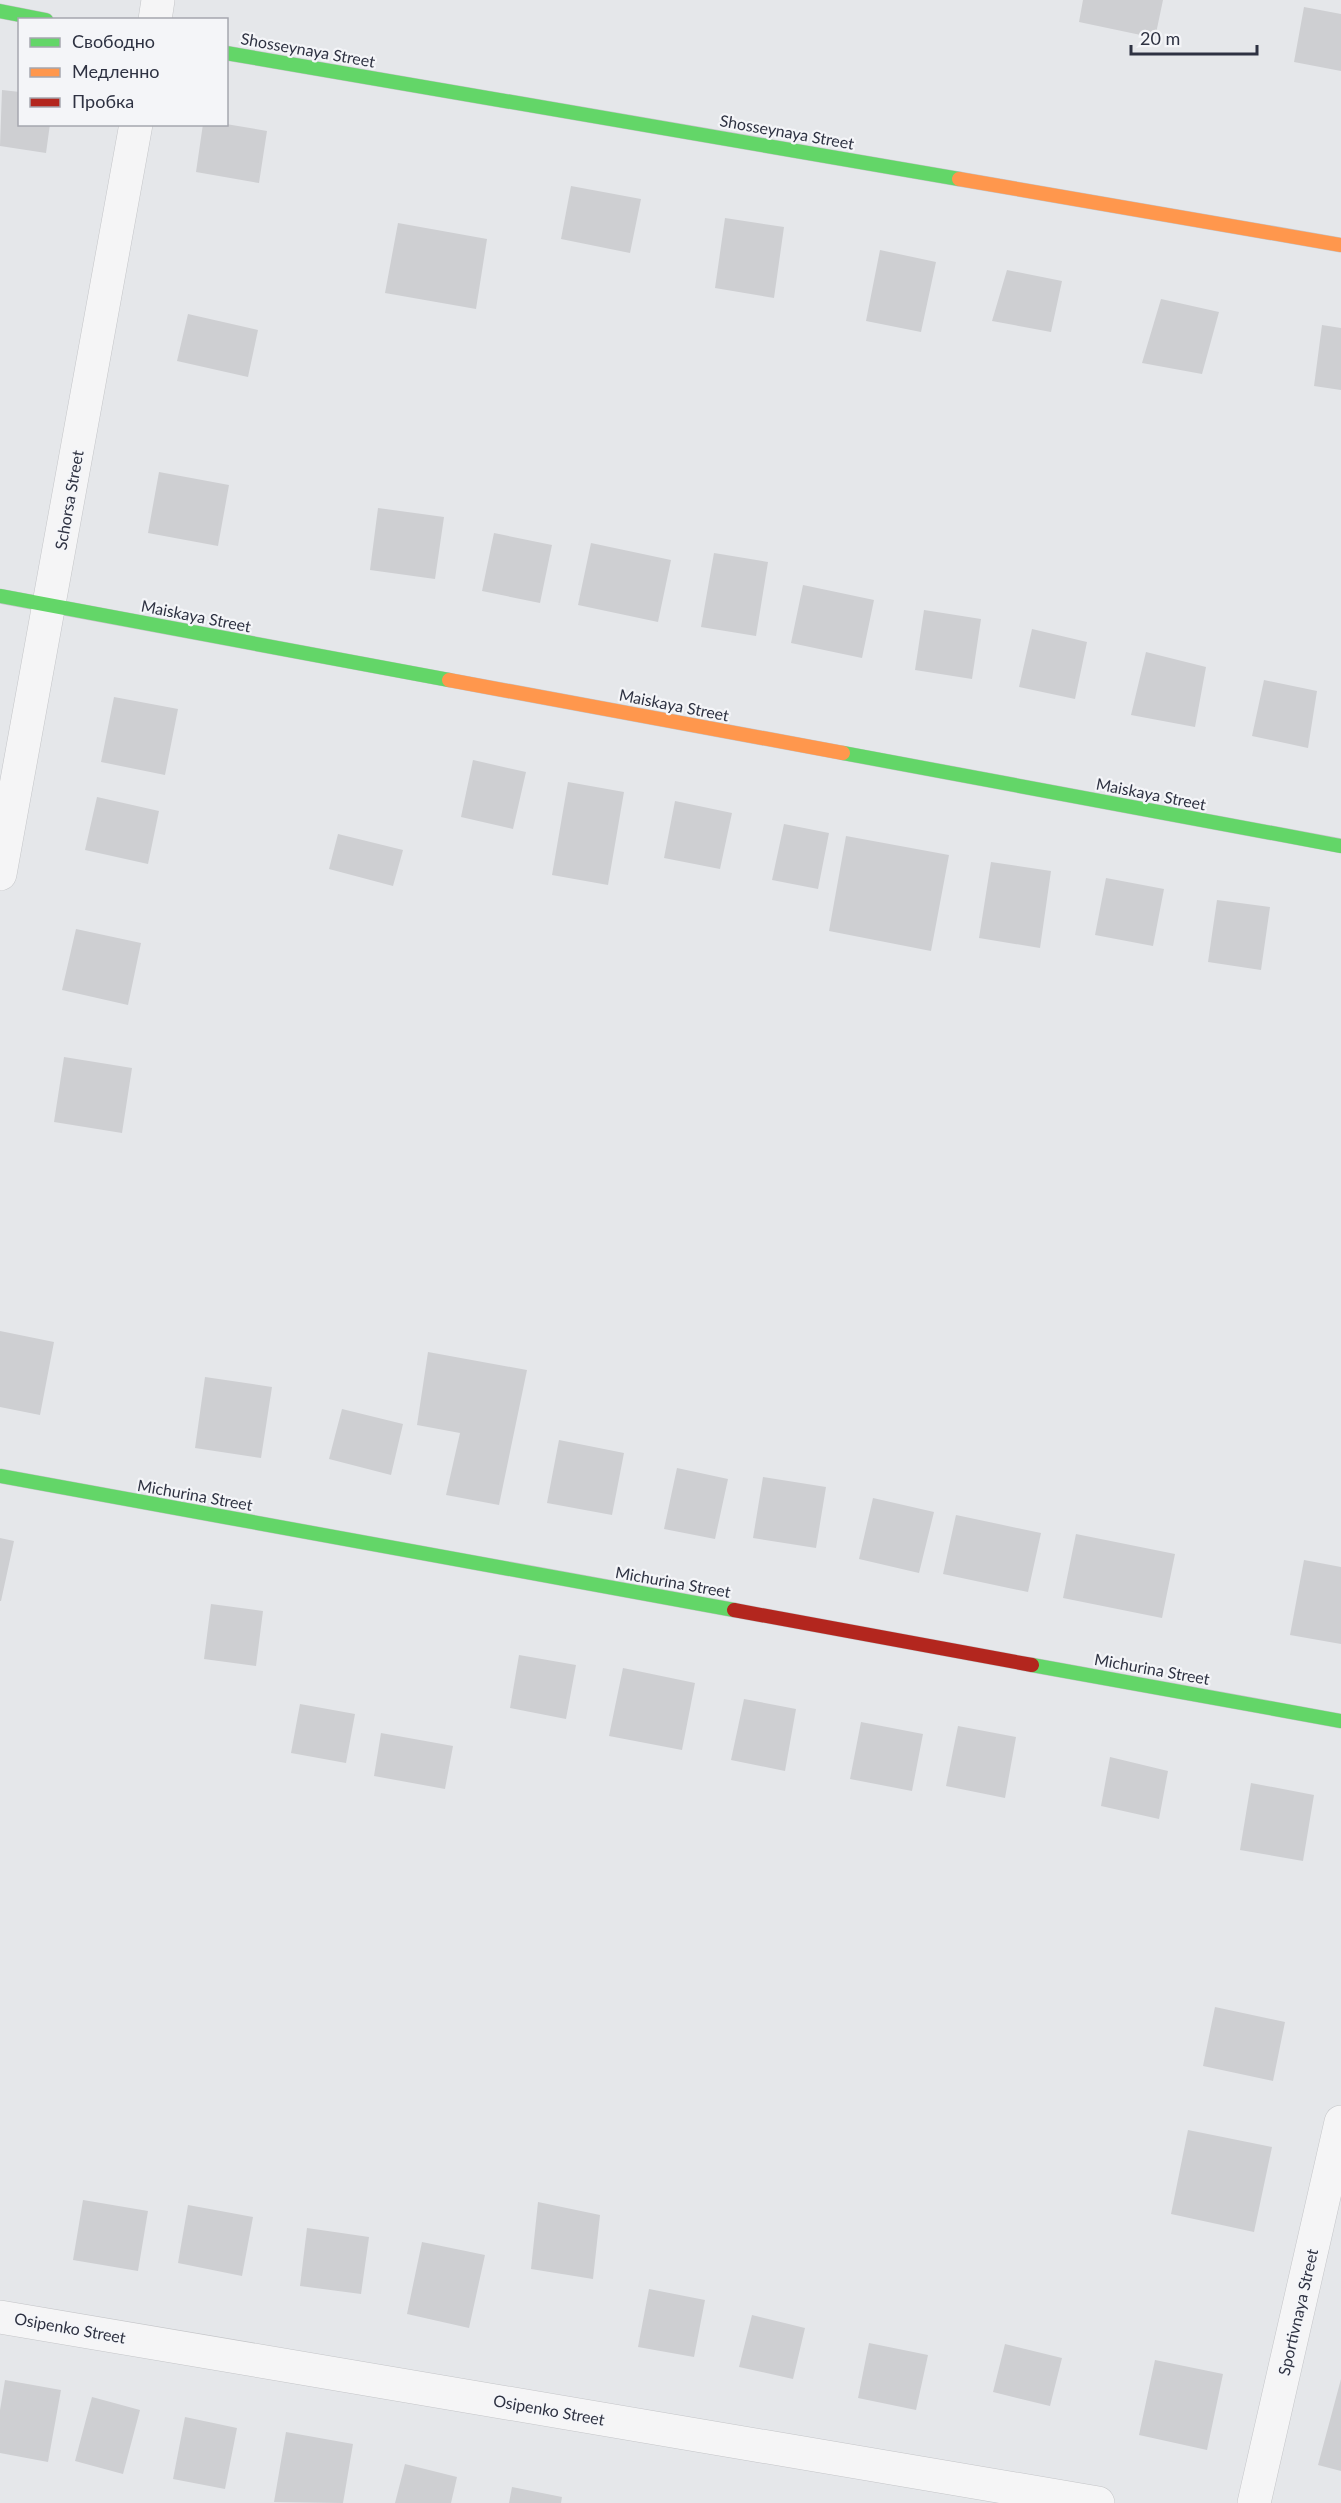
<svg xmlns="http://www.w3.org/2000/svg" width="1341" height="2503" font-family="Lato,sans-serif">
  <style>
    .building { fill: #cecfd2 }
    .lines { fill: none; stroke-linecap: round; stroke-linejoin: round }
    .street-casing { stroke: #c4c5c8; stroke-width: 34 }
    .fast-casing { stroke: #c4c5c8; stroke-width: 15 }
    .slow-casing { stroke: #c4c5c8; stroke-width: 15 }
    .jam-casing { stroke: #c4c5c8; stroke-width: 15 }
    .street { stroke: #f5f5f6; stroke-width: 33 }
    .fast { stroke: #63d668; stroke-width: 14 }
    .slow { stroke: #ff974d; stroke-width: 14 }
    .jam { stroke: #b3261e; stroke-width: 14 }
    .labels { text-anchor: middle; stroke-width: 4.5; stroke-linejoin: round; paint-order: stroke }
    .street-label { font-size: 16px; fill: #2e3242; stroke: #f4f5f8 }
  </style>
  <rect width="100%" height="100%" fill="#e5e7ea"/>
  <path class="building" d="M1083,0H1163L1155,38L1079,22Z
    M1304,7L1341,14V71L1294,62Z
    M2,90L20,92V124H50L46,153L0,146Z
    M203,124H226L267,131L259,183L196,172Z
    M571,186L641,199L630,253L561,239Z
    M725,218L784,227L774,298L715,288Z
    M398,223L487,239L476,309L385,293Z
    M880,250L936,262L921,332L866,321Z
    M1007,270L1062,281L1051,332L992,321Z
    M1161,299L1219,312L1202,374L1142,363Z
    M188,314L258,330L248,377L177,361Z
    M1322,325L1341,328V390L1314,386Z
    M159,472L229,485L218,546L148,533Z
    M378,508L444,517L435,579L370,570Z
    M494,533L552,545L540,603L482,591Z
    M591,543L671,560L658,622L578,605Z
    M714,553L768,562L756,636L701,627Z
    M803,585L874,600L862,658L791,643Z
    M924,610L981,619L972,679L915,670Z
    M1032,629L1087,642L1075,699L1019,687Z
    M1146,652L1206,667L1195,727L1131,715Z
    M1264,680L1317,691L1308,748L1252,736Z
    M114,697L178,709L165,775L101,762Z
    M473,760L526,772L513,829L461,817Z
    M568,782L624,792L608,885L552,875Z
    M97,797L159,811L148,864L85,850Z
    M675,801L732,813L720,869L664,858Z
    M784,824L829,833L818,889L772,880Z
    M338,834L403,850L393,886L329,869Z
    M846,836L949,855L931,951L829,931Z
    M991,862L1051,871L1040,948L979,938Z
    M1106,878L1164,889L1153,946L1095,935Z
    M1217,900L1270,907L1261,970L1208,962Z
    M76,929L141,943L128,1005L62,990Z
    M64,1057L132,1068L122,1133L54,1122Z
    M0,1331L54,1342L40,1415L0,1407Z
    M428,1352L527,1370L499,1505L446,1495L460,1433L417,1425Z
    M205,1377L272,1387L261,1458L195,1448Z
    M342,1409L403,1424L391,1475L329,1459Z
    M559,1440L624,1453L612,1515L547,1503Z
    M677,1468L728,1479L715,1539L664,1529Z
    M763,1477L826,1487L816,1548L753,1538Z
    M873,1498L934,1512L919,1573L859,1559Z
    M956,1515L1041,1533L1028,1592L943,1574Z
    M1076,1534L1175,1554L1162,1618L1063,1598Z
    M0,1538L14,1541L1,1601H0Z
    M1304,1560L1341,1567V1644L1290,1635Z
    M211,1604L263,1611L256,1666L204,1659Z
    M519,1655L576,1665L566,1719L510,1708Z
    M623,1668L695,1683L682,1750L609,1736Z
    M744,1699L796,1709L785,1771L731,1760Z
    M300,1704L355,1714L346,1763L291,1753Z
    M861,1722L923,1734L912,1791L850,1779Z
    M958,1726L1016,1737L1005,1798L946,1786Z
    M381,1733L453,1746L445,1789L374,1776Z
    M1110,1757L1168,1771L1159,1819L1101,1806Z
    M1251,1783L1314,1795L1303,1861L1240,1850Z
    M1215,2007L1285,2022L1273,2081L1203,2066Z
    M1188,2130L1272,2147L1254,2232L1171,2214Z
    M83,2200L148,2211L138,2271L73,2260Z
    M538,2202L600,2215L593,2279L531,2269Z
    M188,2205L253,2217L242,2276L178,2263Z
    M307,2228L369,2237L361,2294L300,2286Z
    M422,2242L485,2255L469,2328L407,2314Z
    M649,2289L705,2300L694,2357L638,2347Z
    M752,2315L805,2328L793,2379L739,2367Z
    M869,2343L928,2355L916,2410L858,2398Z
    M1005,2344L1062,2358L1050,2406L993,2392Z
    M1155,2360L1223,2374L1207,2450L1139,2435Z
    M1341,2379V2471L1318,2465Z
    M5,2380L61,2390L48,2462L0,2453V2410Z
    M92,2397L140,2410L123,2474L75,2461Z
    M185,2417L237,2428L225,2489L173,2479Z
    M286,2432L353,2444L343,2503L274,2502Z
    M405,2464L457,2477L451,2503H395Z
    M512,2487L562,2497L561,2503H509Z"/>
  <g class="lines">
    <g class="street-casing">
      <path id="street" d="M155,20L158,0
        M0,874L136,124
        M0,2317L1098,2503
        M1254,2503L1341,2122"/>
    </g>
    <g class="fast-casing">
      <path id="fast" d="M0,11L46,20
        M226,53L959,179
        M0,596L449,680
        M843,753L1341,846
        M0,1476L734,1610
        M1032,1665L1341,1721"/>
    </g>
    <g class="slow-casing">
      <path id="slow" d="M959,179L1341,245
        M449,680L843,753"/>
    </g>
    <g class="jam-casing">
      <path id="jam" d="M734,1610L1032,1665"/>
    </g>
    <use href="#street" class="street"/>
    <use href="#fast" class="fast"/>
    <use href="#slow" class="slow"/>
    <use href="#jam" class="jam"/>
  </g>
  <g class="labels">
    <g class="street-label">
      <text transform="translate(308 50) rotate(10)" y="6">Shosseynaya Street</text>
      <text transform="translate(787 132) rotate(10)" y="6">Shosseynaya Street</text>
      <text transform="translate(69 500) rotate(-80)" y="6">Schorsa Street</text>
      <text transform="translate(196 616) rotate(11)" y="6">Maiskaya Street</text>
      <text transform="translate(674 705) rotate(11)" y="6">Maiskaya Street</text>
      <text transform="translate(1151 794) rotate(11)" y="6">Maiskaya Street</text>
      <text transform="translate(195 1495) rotate(10)" y="6">Michurina Street</text>
      <text transform="translate(673 1582) rotate(10)" y="6">Michurina Street</text>
      <text transform="translate(1152 1669) rotate(10)" y="6">Michurina Street</text>
      <text transform="translate(1298 2312) rotate(-77)" y="6">Sportivnaya Street</text>
      <text transform="translate(70 2328) rotate(10)" y="6">Osipenko Street</text>
      <text transform="translate(549 2410) rotate(10)" y="6">Osipenko Street</text>
    </g>
  </g>
  <rect x="18" y="18" width="210" height="108" fill="#f4f5f8" stroke="#a5a7af" stroke-width="1.5"/>
  <rect x="30" y="38" width="30" height="9" fill="#63d668" stroke="#a5a7af" stroke-width="1.5"/>
  <text x="72" y="48" font-size="18" fill="#2e3242">Свободно</text>
  <rect x="30" y="68" width="30" height="9" fill="#ff974d" stroke="#a5a7af" stroke-width="1.5"/>
  <text x="72" y="78" font-size="18" fill="#2e3242">Медленно</text>
  <rect x="30" y="98" width="30" height="9" fill="#b3261e" stroke="#a5a7af" stroke-width="1.5"/>
  <text x="72" y="108" font-size="18" fill="#2e3242">Пробка</text>
  <path d="M1131 45v9h126v-9" fill="none" stroke="#2e3242" stroke-width="3"/>
  <text x="1140" y="45" font-size="18" fill="#2e3242" stroke="#f4f5f8" stroke-width="4.5" paint-order="stroke">20 m</text>
</svg>
